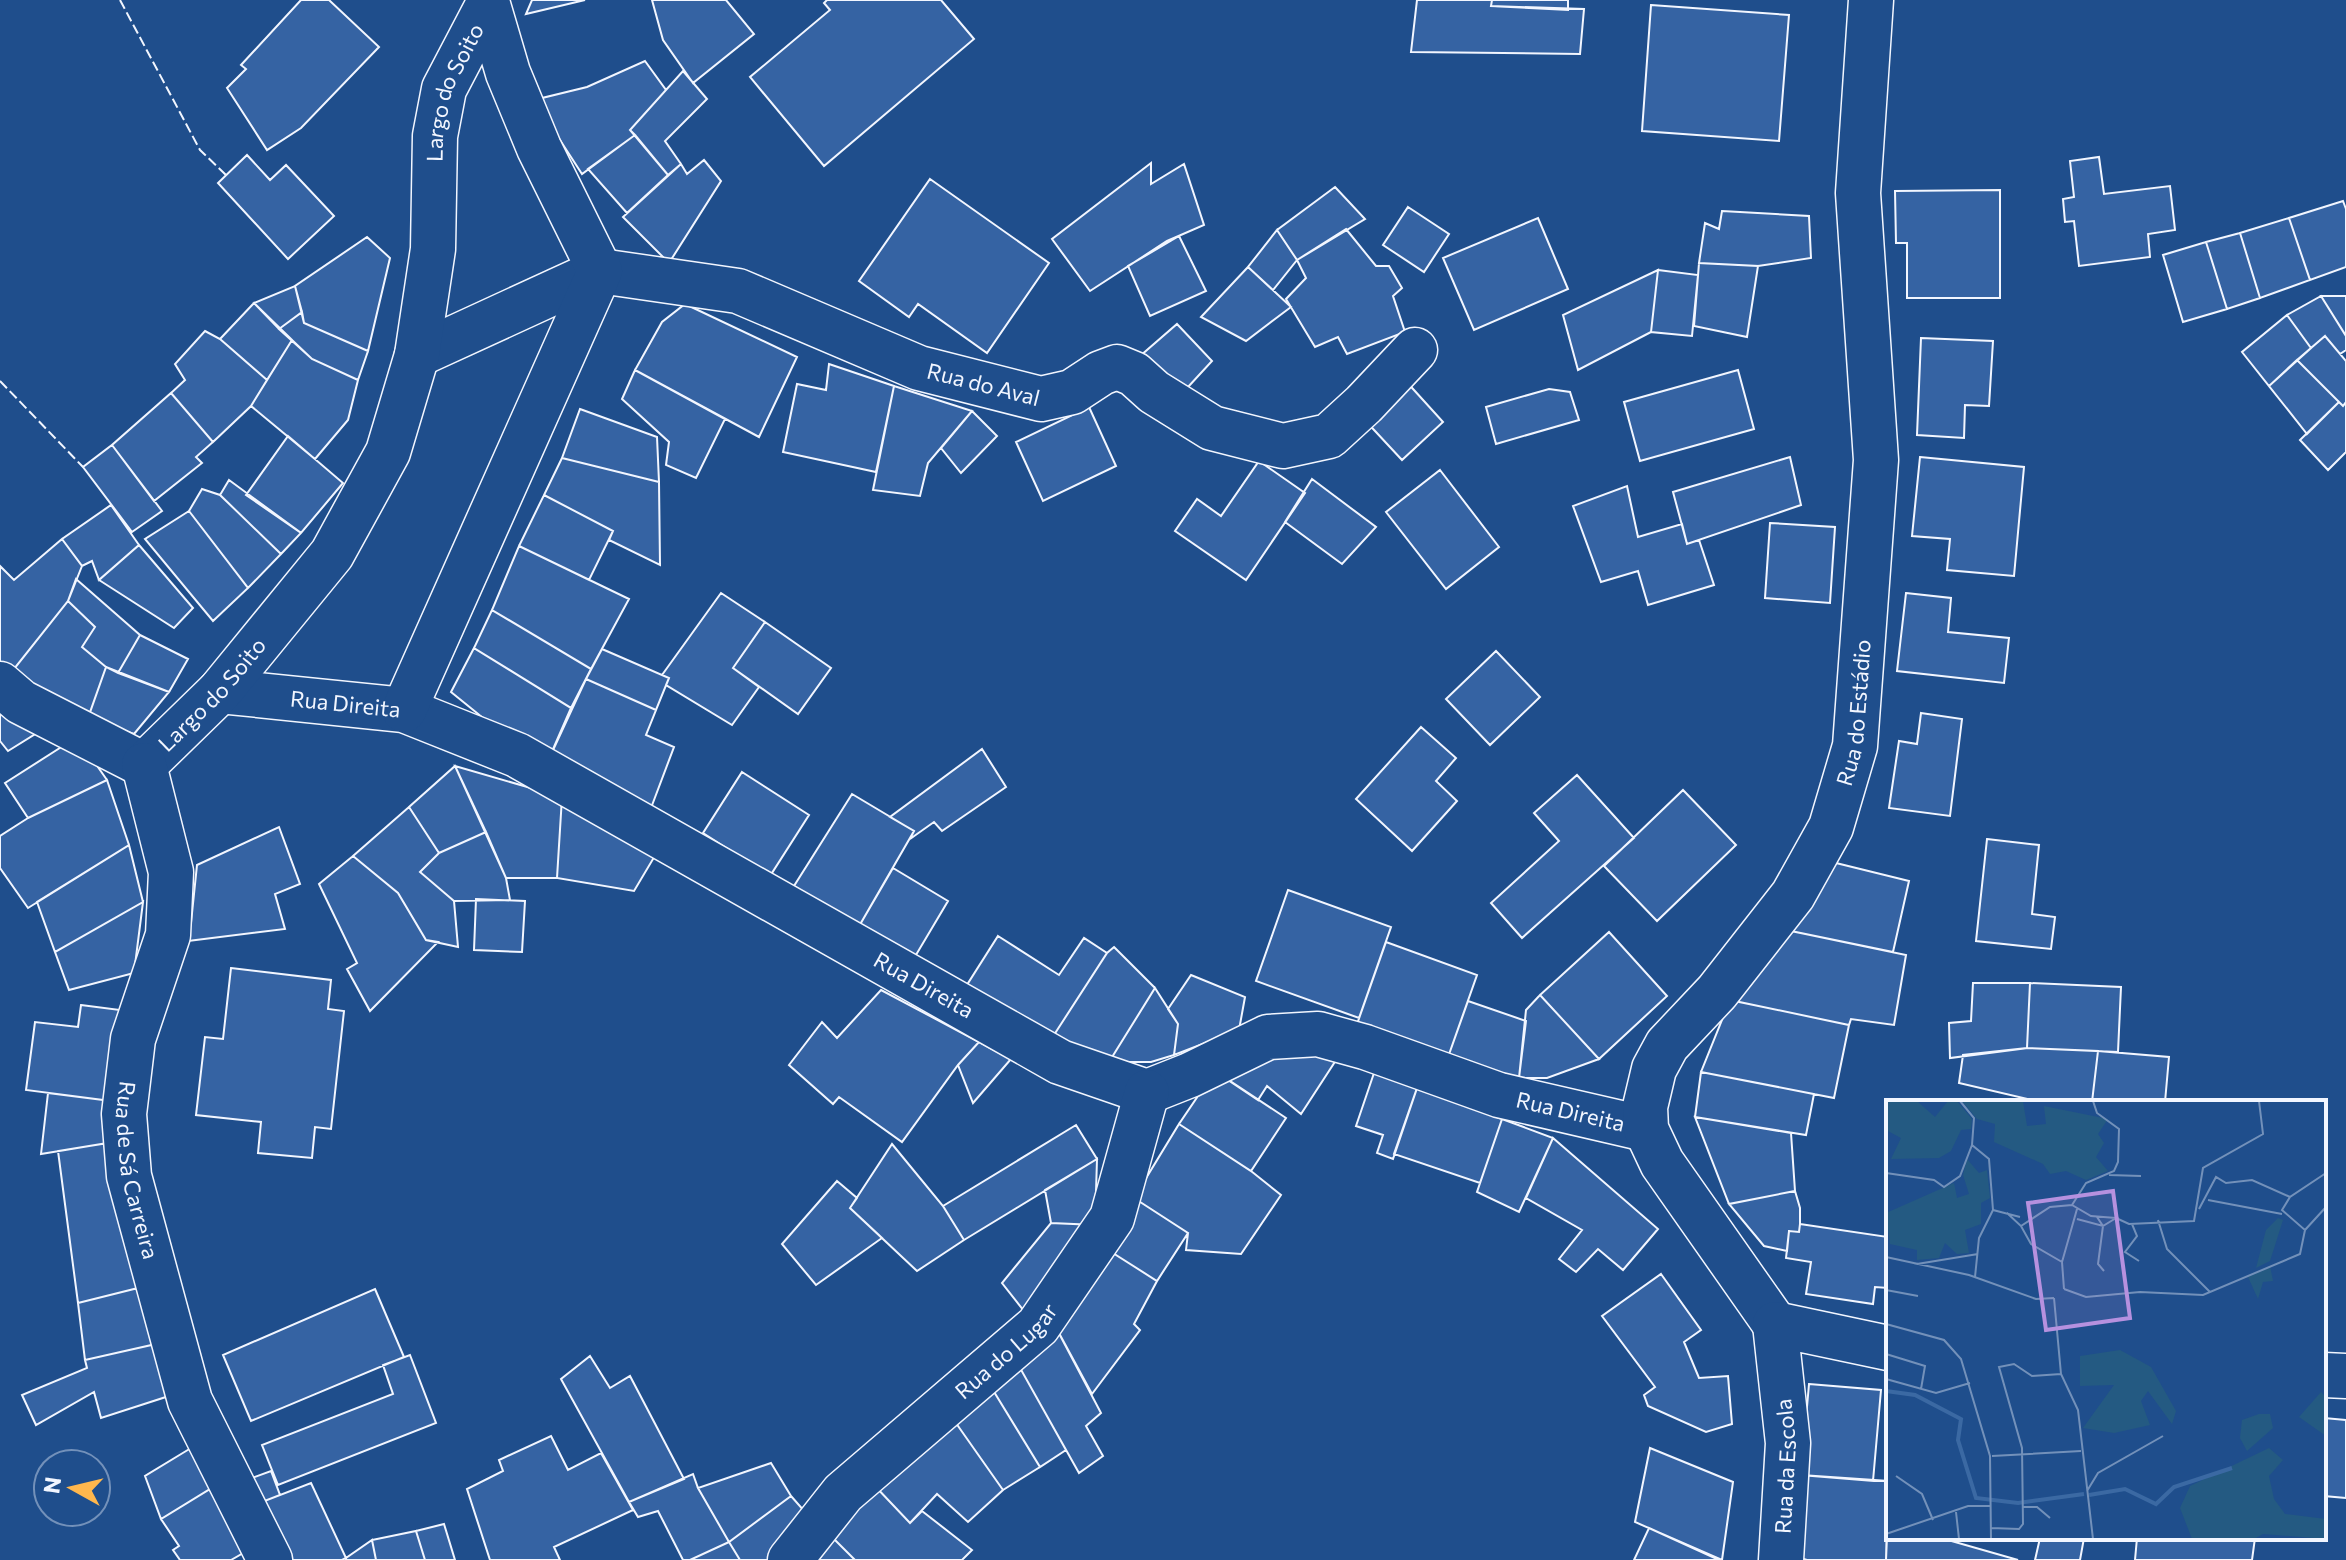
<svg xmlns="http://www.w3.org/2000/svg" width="2346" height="1560" font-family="Commissioner,sans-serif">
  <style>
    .building { fill: #3563a3; stroke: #f2f6ff; stroke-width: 2 }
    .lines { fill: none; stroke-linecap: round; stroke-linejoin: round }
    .minor-casing { stroke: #f2f6ff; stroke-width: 47 }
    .tertiary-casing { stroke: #f2f6ff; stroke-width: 47 }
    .minor { stroke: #1f4e8c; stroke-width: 44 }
    .tertiary { stroke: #1f4e8c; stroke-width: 44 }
    .fence { stroke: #f2f6ff; stroke-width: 2; stroke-dasharray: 10 4; stroke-linecap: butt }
    .labels { text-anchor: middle; stroke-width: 6; stroke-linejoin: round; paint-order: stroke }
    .street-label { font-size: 22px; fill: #f2f6ff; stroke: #1f4e8c }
    .inset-river { fill: none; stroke: #3b69a3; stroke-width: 4 }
    .inset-road { fill: none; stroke: #7391ba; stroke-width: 2 }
    .view { fill: #b691df; fill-opacity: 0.15; stroke: #b691df; stroke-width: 4 }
    .inset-edge { fill: none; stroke: #f2f6ff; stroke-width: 4 }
  </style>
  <rect width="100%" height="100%" fill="#1f4e8c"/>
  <path class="building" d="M301,0H329L379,47L301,128L267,150L227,88L246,69L241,65Z
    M532,0H585L526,14Z
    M652,0H726L754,34L693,83L663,40Z
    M827,0H941L974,39L824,166L750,77L830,10L824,3Z
    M1417,0H1492L1491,6L1584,9L1580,54L1411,52Z
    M1492,0H1568V10L1491,6Z
    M1651,5L1789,15L1779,141L1642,131Z
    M645,61L666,90L630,130L635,135L582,174L534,100L587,87Z
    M683,71L707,99L665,141L681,164L668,175L630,130Z
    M635,135L668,175L627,213L588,169Z
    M247,155L270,180L286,165L334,216L288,259L218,183Z
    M2099,157L2104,194L2170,186L2175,230L2148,234L2150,257L2079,266L2074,221L2065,222L2063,199L2074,197L2070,161Z
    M704,160L721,181L669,263L623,217L681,164L687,174Z
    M1151,163V184L1184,164L1204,225L1167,241L1090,291L1052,239Z
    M930,179L1049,263L987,353L918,304L909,317L859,281Z
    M1335,187L1365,219L1297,260L1277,230Z
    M2000,190V298H1907V243H1896L1895,191Z
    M2343,201L2346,209V267L2310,280L2289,218Z
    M1408,207L1449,234L1424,272L1383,245Z
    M1722,211L1809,216L1811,258L1758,266L1699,263L1705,223L1719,229Z
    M1538,218L1568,289L1474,330L1443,258Z
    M2289,218L2310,280L2260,298L2240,233Z
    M1346,229L1376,266H1389L1402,288L1393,296L1405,332L1347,354L1338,337L1315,347L1286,299L1306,278L1297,260Z
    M1277,230L1297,260L1273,290L1248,267Z
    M2240,233L2260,298L2227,309L2206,242Z
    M1179,236L1206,291L1150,316L1128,266Z
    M367,237L390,258L368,351L304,323L295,286Z
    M2206,242L2227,309L2183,322L2163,255Z
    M1699,263L1758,266L1747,337L1694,326Z
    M1248,267L1291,307L1246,341L1201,317Z
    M1658,270L1651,332L1578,370L1563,315Z
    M1658,270L1698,275L1692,336L1651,332Z
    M295,286L302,312L279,329L254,303Z
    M2321,296L2346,336V350L2340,354L2325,336L2311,348L2287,315Z
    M2321,296H2346V336Z
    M254,303L292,340L267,380L220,339Z
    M685,304L797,357L759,437L635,370L662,322Z
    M302,312L304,323L368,351L358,380L312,359L279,329Z
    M2287,315L2311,348L2269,386L2242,352Z
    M1177,324L1212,361L1176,400L1132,363Z
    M205,331L220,339L267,380L251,406L213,442L171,393L185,380L175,364Z
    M2325,336L2346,361V402L2343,406L2297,360Z
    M1921,338L1993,341L1989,406L1965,405L1964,438L1917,435Z
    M292,340L312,359L358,380L348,420L315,459L251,406Z
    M2297,360L2339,402L2307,434L2269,386Z
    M829,364L894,386L876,472L783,452L797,384L826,390Z
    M635,370L725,419L696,478L666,465L669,442L622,399Z
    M1738,370L1754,429L1640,461L1624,402Z
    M1404,379L1443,422L1402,460L1362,417Z
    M894,386L972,411L928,463L920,496L873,490Z
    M1549,389L1570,392L1579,420L1496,444L1486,407Z
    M171,393L213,442L196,457L202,463L154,501L112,445Z
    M2339,402L2343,406L2346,402V452L2328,470L2300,440Z
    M1089,407L1116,466L1043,501L1016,442Z
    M580,409L657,437L659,482L562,458Z
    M972,411L997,436L961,473L941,448Z
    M288,436L343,483L301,533L246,495Z
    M112,445L162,511L132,532L83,467Z
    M1790,457L1801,505L1687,544L1673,492Z
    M1920,457L2024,467L2014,576L1947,570L1950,539L1912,536Z
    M562,458L659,482L660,565L609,540L613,531L544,495Z
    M1259,461L1305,493L1246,580L1175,531L1197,499L1221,516Z
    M1440,470L1499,547L1446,589L1386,512Z
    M1312,479L1376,527L1342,564L1285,522Z
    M229,480L301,533L281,554L220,495Z
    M1627,486L1638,537L1682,524L1687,544L1699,540L1714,585L1648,605L1638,571L1601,582L1573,506Z
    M202,489L220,495L281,554L248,588L189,511Z
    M544,495L613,531L589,580L519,546Z
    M111,505L139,545L99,580L92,561L82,566L62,539Z
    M189,511L248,588L213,621L145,539Z
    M1770,523L1835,527L1830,603L1765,598Z
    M62,539L82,566L68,601L10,674L0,666V566L14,580Z
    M139,545L193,608L174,628L99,580Z
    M519,546L629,599L591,669L492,610Z
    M76,579L140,635L118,673L106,667L82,647L95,627L68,601Z
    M721,593L765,622L733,668L759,687L732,725L666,685L669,678L662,675Z
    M1906,593L1951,598L1948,632L2009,638L2004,683L1897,671Z
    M68,601L95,627L82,647L106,667L88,718L10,674Z
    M492,610L591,669L571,708L474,648Z
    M765,622L831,668L798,714L733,668Z
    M140,635L188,659L169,692L118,673Z
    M474,648L571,708L547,763L509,739L451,692Z
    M602,649L669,678L656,710L586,679Z
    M1496,651L1540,697L1490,745L1446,699Z
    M106,667L169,692L134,734L88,718Z
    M586,679L656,710L646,735L674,747L651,808L547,763Z
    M0,685L48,726L8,751L0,741Z
    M1921,713L1962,719L1950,816L1889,808L1899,741L1917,744Z
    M1421,727L1456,758L1436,781L1457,801L1412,851L1356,799Z
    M77,737L107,780L28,818L5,783Z
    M982,749L1006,787L942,831L934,822L910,839L914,831L890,817Z
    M455,766L486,832L439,853L409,807Z
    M455,766L562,797L557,878H506Z
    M742,772L809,815L770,876L703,833Z
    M1577,775L1634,838L1522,938L1491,903L1559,841L1534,813Z
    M107,780L129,845L28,908L0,868V836L28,818Z
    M1683,790L1736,845L1657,921L1604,866Z
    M852,794L914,831L858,928L794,886Z
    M562,797L659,849L634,891L557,878Z
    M409,807L439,853L420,872L454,901L458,947L426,940L398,893L353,856Z
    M279,827L300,884L275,894L285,929L180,942L191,923L197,865Z
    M486,832L506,878L510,900L454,901L420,872L439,853Z
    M1987,839L2039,845L2032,914L2055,917L2051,949L1976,941Z
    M129,845L143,902L55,952L37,902Z
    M353,856L398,893L426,940L438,942L370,1011L347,969L357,963L319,884Z
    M1836,863L1909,881L1893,952L1791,931Z
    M893,868L948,901L913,960L858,928Z
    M1288,890L1391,927L1359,1018L1256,981Z
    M476,899L525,901L522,952L474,950Z
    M143,902L134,973L69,990L55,952Z
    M1791,931L1906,955L1894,1025L1851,1019L1849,1025L1730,1000Z
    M1609,932L1667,996L1599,1059L1540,995Z
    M998,936L1059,975L1084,938L1107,953L1052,1038L965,988Z
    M1386,942L1477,975L1447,1060L1356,1027Z
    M1114,947L1155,988L1109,1062L1052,1038L1107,953Z
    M231,968L331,980L328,1009L344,1011L331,1129L315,1127L312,1158L258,1153L261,1122L196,1115L205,1037L223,1039Z
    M1191,975L1245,997L1239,1030L1174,1055L1178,1024L1168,1009Z
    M1973,983H2030L2027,1048L1950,1058L1949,1023L1971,1021Z
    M2030,983L2121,987L2118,1052L2027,1048Z
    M1155,988L1178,1024L1174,1055L1151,1062H1109Z
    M881,990L979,1042L958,1065L902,1142L839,1097L833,1104L789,1065L822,1022L837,1038Z
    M1540,995L1599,1059L1547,1078H1519L1526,1010Z
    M1730,1000L1849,1025L1834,1098L1701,1072Z
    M1468,1001L1526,1021L1519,1078L1447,1060Z
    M81,1005L128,1011L111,1101L26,1090L35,1022L78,1027Z
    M979,1042L1011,1059L973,1103L958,1065Z
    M1295,1048L1340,1054L1301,1114L1267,1086L1258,1100L1222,1076Z
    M2027,1048L2098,1051L2092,1102H2040L1959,1083L1963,1055Z
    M2098,1051L2169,1057L2165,1102H2092Z
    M1215,1071L1286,1118L1251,1171L1179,1124Z
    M1701,1072L1814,1094L1806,1135L1695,1117Z
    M1374,1073L1417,1088L1393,1159L1377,1153L1383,1135L1356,1126Z
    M1417,1088L1502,1119L1480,1183L1394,1154Z
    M48,1093L111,1101L108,1143L41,1154Z
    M1695,1117L1791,1133L1795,1191L1729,1204Z
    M1502,1119L1553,1138L1519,1212L1477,1192Z
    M1179,1124L1251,1171L1281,1195L1241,1254L1186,1250L1188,1233L1134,1198Z
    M1076,1125L1097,1159L964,1240L943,1206Z
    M1553,1138L1658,1229L1623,1270L1598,1249L1576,1272L1559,1259L1582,1230L1526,1198Z
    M108,1143L138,1288L78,1303L58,1151Z
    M892,1144L943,1206L964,1240L917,1271L850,1208Z
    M1097,1159L1095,1225L1051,1223L1045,1190Z
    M837,1181L857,1198L850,1208L882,1238L816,1285L782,1244Z
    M1795,1191L1800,1208V1224L1799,1232L1789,1231L1787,1251L1764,1246L1729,1204Z
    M1134,1198L1188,1233L1157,1281L1105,1248Z
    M1051,1223L1095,1225L1028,1316L1002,1283Z
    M1800,1224L1888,1237V1288L1875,1287L1873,1304L1806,1294L1811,1262L1786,1258L1789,1231L1799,1232Z
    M1105,1248L1157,1281L1134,1324L1140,1330L1092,1394L1053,1322Z
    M1661,1274L1701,1330L1684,1342L1699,1378L1728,1376L1732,1424L1706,1432L1648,1406L1644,1395L1655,1387L1602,1316Z
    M138,1288L156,1344L85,1360L78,1303Z
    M375,1289L404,1357L251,1421L223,1355Z
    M1053,1322L1101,1413L1086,1426L1103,1456L1079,1473L1015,1359Z
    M156,1344L172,1395L101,1418L94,1392L36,1425L22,1395L87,1368L85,1360Z
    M410,1355L436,1423L278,1485L262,1445L393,1394L383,1365Z
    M590,1356L610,1388L630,1376L684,1479L629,1502L561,1379Z
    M1015,1359L1066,1450L1040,1467L988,1382Z
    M988,1382L1040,1467L1003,1490L951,1416Z
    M1809,1384L1881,1390L1873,1481L1801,1475Z
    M951,1416L1003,1490L968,1522L937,1494L910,1523L874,1485Z
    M2324,1418L2346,1420V1498L2324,1496Z
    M551,1436L568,1470L601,1453L633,1510L554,1547L560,1560H490L467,1489L503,1471L499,1460Z
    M191,1448L215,1486L161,1519L145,1476Z
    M1650,1448L1733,1482L1722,1560L1635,1522Z
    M771,1463L791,1496L729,1542L698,1488Z
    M271,1471L280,1495L254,1505L244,1481Z
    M693,1474L698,1488L729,1542L690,1560H683L658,1511L638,1517L629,1502Z
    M1801,1475L1888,1481L1886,1560H1807L1797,1557Z
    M311,1483L346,1558L342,1560H280L254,1505Z
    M874,1485L910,1523L922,1511L972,1550L962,1560H855L826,1531Z
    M215,1486L252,1548L231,1560H180L173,1550L179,1546L161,1519Z
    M791,1496L806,1513L776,1560H740L729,1542Z
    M1888,1513V1538H1941L2018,1560H1886Z
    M444,1524L455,1560H425L416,1531Z
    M1649,1528L1719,1560H1634Z
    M416,1531L425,1560H376L372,1540Z
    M826,1531L855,1560H803Z
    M2040,1538H2084L2080,1560H2035Z
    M2137,1538H2255L2252,1560H2135Z
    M372,1540L376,1560H346V1558Z
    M729,1542L740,1560H690Z"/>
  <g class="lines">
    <g class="minor-casing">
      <g id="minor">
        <path id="s1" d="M417,355L600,271L738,291L919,368L1041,399L1072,392L1101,373L1117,367L1134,374L1154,392L1212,428L1283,446L1329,436L1364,404L1415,350"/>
        <path d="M0,684L21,702L144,765"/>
        <path id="s2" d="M220,691L404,710L517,755L1060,1062L1147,1092L1190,1075L1268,1037L1318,1034L1365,1047L1499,1095L1646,1129"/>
        <path id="s3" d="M144,765L220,691L332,554L388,452L417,355L433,249L435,136L444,89L488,5L508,73L539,148L600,271L404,710"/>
        <path id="s4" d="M144,765L171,872L168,935L133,1039L124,1114L129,1176L190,1401L270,1560"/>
        <path id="s5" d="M1775,1324L1662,1163L1646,1129L1645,1107L1654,1069L1667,1045L1717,992L1793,895L1831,827L1855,746L1876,460L1858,193L1871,0"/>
        <path id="s6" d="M790,1560L843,1493L1038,1326L1112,1218L1147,1092"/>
      </g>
    </g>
    <g class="tertiary-casing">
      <g id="tertiary">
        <path d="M2324,1375L2346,1376"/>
        <path id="s7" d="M1781,1560L1788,1443L1775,1324L1888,1348"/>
      </g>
    </g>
    <use href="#minor" class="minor"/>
    <use href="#tertiary" class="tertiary"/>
    <path class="fence" d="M120,0L200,150L226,175
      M0,381L83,467"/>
  </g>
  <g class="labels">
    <g class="street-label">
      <text dy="8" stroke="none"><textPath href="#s3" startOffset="768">Largo do Soito</textPath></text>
      <text dy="8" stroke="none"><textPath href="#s1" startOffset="604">Rua do Aval</textPath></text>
      <text dy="8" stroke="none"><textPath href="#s3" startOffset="98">Largo do Soito</textPath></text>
      <text dy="8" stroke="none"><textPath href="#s2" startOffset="126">Rua Direita</textPath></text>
      <text dy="8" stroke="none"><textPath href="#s5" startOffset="714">Rua do Estádio</textPath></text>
      <text dy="8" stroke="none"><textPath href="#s2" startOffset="774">Rua Direita</textPath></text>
      <text dy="8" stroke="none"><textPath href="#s2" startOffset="1470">Rua Direita</textPath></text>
      <text dy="8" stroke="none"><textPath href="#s4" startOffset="416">Rua de Sá Carreira</textPath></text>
      <text dy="8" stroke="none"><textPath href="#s6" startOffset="302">Rua do Lugar</textPath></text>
      <text dy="8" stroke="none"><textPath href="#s7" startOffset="94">Rua da Escola</textPath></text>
    </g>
  </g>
  <g transform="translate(1886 1100)">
    <rect width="440" height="440" fill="#1f4e8c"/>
    <path d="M0,1H31L49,17L62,1H71L86,19L85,29L75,30L65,51L53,58L5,59L15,38L0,30ZM76,1H137L141,26L160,24L158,6L222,19L212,34L218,43L210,57L222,71L200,80L180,71L164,74L157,64L108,42L109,24L91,19ZM81,59L93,73L101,70L104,98L95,103V124L79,130L83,153L71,154L59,143L53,158L31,160V150L4,144L0,113L68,83L71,98L83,94L77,75ZM392,118L397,120L384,161L370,168L380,130ZM384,166L387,181L377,182L372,199L362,177ZM234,250L265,267L290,311L286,324L262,291L255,301L264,325L228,333L197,328L228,285L194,286V256ZM435,292L440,297V336L413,317ZM373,314H384L387,328L361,351L354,338L356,320ZM383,348L397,360L383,376L388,399L399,414L440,419V439L377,434L368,439H306L294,408L304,386Z" fill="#245a82"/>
    <path class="inset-river" d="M0,291L29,295L75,319L72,340L90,398L132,403L198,394M203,395L239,389L270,404L288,387L346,368"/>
    <path class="inset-road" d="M74,1L88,18L86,45L103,59L107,110L93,138L89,177M0,73L48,80L58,87L74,76L86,45M223,75L255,76M322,100L396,114M186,105L200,83L228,71L232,62L233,29L211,13L207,1M186,105L205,116L230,118L217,126L191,119M313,109L330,77L340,83L366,80L404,97M107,110L134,117M121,113L135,126L145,144L176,162M211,117L217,126L212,164L218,171M230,118L243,124L308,121L317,68L377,34L373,1M272,120L281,149L324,192M246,124L251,136L239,152L253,161M135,126L164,107L186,105M419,130L440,107M0,157L83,175L150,199L168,198M31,164L92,154M178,189L200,197L254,192L317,195L414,154L419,130L396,110L404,97L440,73M178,189L176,162L191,109M0,190L32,196M168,198L175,274L192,310L207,439M0,224L58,240L75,259L104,356L105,439M0,254L39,266L35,289M0,279L50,293L84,283M106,356L195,351M10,376L36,394L47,420M201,391L212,373L277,336M137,407H151L164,418M70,412L73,439M105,428L133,429L137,424L136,348L113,267L128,264L146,276L175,274M0,434L82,406H105"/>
    <path class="view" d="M227,91L244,218L160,230L142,103Z"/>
    <rect width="440" height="440" class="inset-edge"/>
  </g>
  <g transform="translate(72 1488) rotate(278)"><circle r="38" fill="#1f4e8c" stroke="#7391ba" stroke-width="2"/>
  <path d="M0-6L14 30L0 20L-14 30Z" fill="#ffb74d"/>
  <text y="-12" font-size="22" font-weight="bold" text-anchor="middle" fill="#f2f6ff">N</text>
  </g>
</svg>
